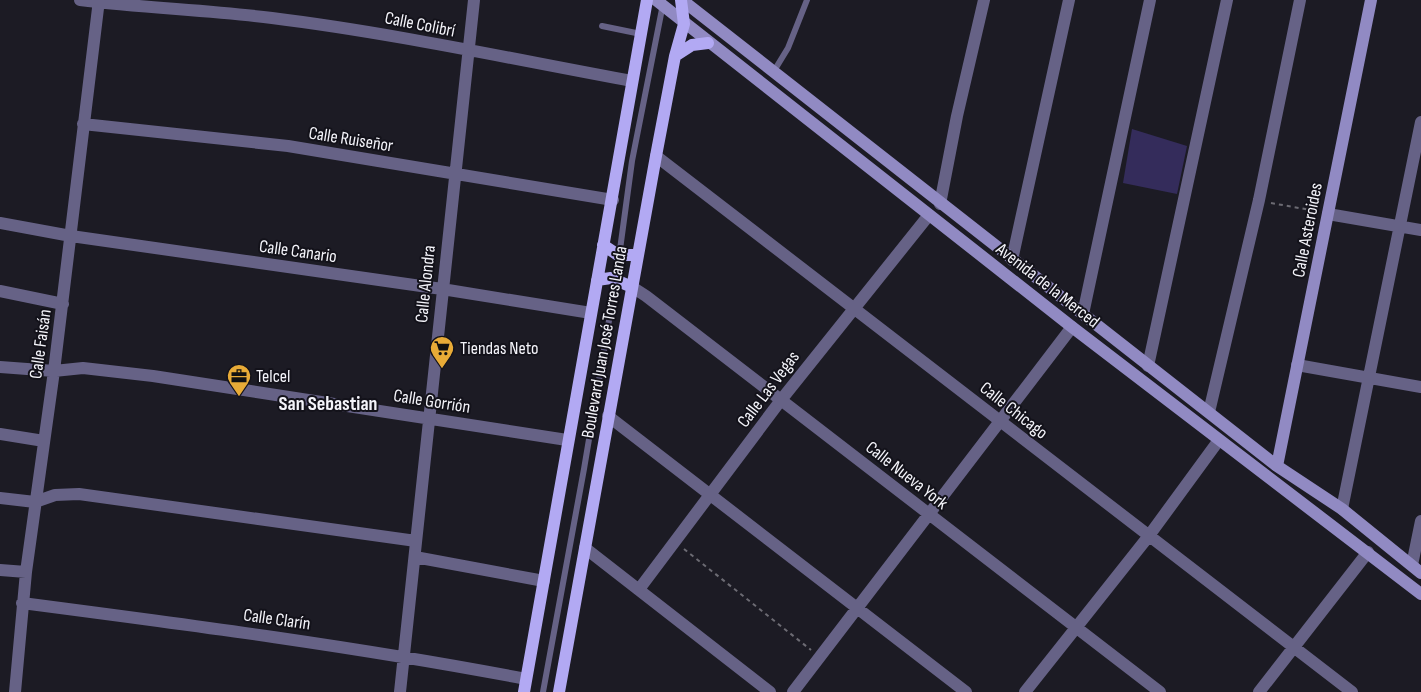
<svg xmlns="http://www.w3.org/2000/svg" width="1421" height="692" font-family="'Sofia Sans Condensed',sans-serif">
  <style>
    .green { fill: #342c5b }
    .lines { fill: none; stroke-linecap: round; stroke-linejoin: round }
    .path { stroke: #6c6b73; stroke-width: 2; stroke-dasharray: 4 4; stroke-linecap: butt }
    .lane { stroke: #666286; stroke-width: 6 }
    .street { stroke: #666286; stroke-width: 12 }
    .secondary { stroke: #918ac3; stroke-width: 12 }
    .primary { stroke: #b2a9f3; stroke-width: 12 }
    .labels { text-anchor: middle; stroke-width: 4; stroke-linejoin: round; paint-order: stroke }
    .street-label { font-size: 18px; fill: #f4f4fa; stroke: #13121a }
    .poi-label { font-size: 18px; fill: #f4f4fa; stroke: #13121a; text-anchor: start }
    .quarter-label { font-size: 20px; font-weight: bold; fill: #f4f4fa; stroke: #13121a }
  </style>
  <rect width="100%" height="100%" fill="#1c1b24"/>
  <path class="green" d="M1132,129L1187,146L1177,194L1123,183Z"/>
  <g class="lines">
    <path class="path" d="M1271,203L1316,211
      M684,549L811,650"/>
    <path class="lane" d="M602,26L641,34
      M774,71L788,48L807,0
      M543,692L584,469L616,279L632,161L663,4"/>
    <path class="street" d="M80,0C143,8 208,10 272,18C393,33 512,59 632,81
      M83,124L288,146L613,200
      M656,156L1352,692
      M940,204L957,116L984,0
      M1328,214L1421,230
      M0,223L71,236L442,289L591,313
      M1012,260L1069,0
      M632,287L646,296L1160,692
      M0,291L63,304
      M1083,314L1150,0
      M1297,365L1421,387
      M1148,366L1227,0
      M0,367L54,371L83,368L153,376L567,440
      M1209,412L1259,200L1300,0
      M608,416L966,692
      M0,434L44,441
      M0,498L35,502L55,495L79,494L416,541
      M1342,509L1421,122
      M585,548L770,692
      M415,557L544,581
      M1412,565L1421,521
      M0,570L26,572
      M640,588L781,400L929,215
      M22,603C191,625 359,647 526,679
      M15,692L26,572L54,371L99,0
      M400,692L474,0
      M793,692L1072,327
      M1025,692L1148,537L1219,440
      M1259,692L1368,552"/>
    <path class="secondary" d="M656,0L1072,327L1421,594
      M682,0L1277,466L1342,509L1421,573
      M1277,466L1371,0"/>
    <path class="primary" d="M675,56L692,45L708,43
      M603,245L618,255H638
      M597,280L611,278L632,287
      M524,692L647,0
      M559,692L656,156L675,56L684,24L681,0"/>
  </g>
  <defs>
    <g id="supermarket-pin" transform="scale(1.25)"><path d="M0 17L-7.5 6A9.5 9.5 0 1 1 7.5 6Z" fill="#e8ab37" stroke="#13121a"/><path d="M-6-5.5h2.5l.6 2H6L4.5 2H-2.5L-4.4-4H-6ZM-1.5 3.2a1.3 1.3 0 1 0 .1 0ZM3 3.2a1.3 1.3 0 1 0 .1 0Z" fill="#111"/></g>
    <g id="office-pin" transform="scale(1.25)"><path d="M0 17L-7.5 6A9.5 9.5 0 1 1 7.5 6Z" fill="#e8ab37" stroke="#13121a"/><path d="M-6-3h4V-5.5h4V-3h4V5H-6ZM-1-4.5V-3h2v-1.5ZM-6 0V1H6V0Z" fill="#111"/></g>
  </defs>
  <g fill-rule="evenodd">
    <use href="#supermarket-pin" x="442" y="348"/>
    <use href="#office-pin" x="239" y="376"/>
  </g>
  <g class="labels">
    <g class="street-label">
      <text transform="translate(420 24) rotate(11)" y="6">Calle Colibrí</text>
      <text transform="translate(351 139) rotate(9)" y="6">Calle Ruiseñor</text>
      <text transform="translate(1307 230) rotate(-79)" y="6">Calle Asteroides</text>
      <text transform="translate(298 251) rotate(8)" y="6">Calle Canario</text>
      <text transform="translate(425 284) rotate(-84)" y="6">Calle Alondra</text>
      <text transform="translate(1048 285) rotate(38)" y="6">Avenida de la Merced</text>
      <text transform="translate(604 342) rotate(-80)" y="6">Boulevard Juan José Torres Landa</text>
      <text transform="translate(40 344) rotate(-82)" y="6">Calle Faisán</text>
      <text transform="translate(768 389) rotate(-53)" y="6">Calle Las Vegas</text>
      <text transform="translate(432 401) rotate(9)" y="6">Calle Gorrión</text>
      <text transform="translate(1014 410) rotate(38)" y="6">Calle Chicago</text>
      <text transform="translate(907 475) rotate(38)" y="6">Calle Nueva York</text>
      <text transform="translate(277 619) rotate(8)" y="6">Calle Clarín</text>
    </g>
    <g class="poi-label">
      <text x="460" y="354">Tiendas Neto</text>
      <text x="256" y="382">Telcel</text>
    </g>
    <g class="quarter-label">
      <text x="328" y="410">San Sebastian</text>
    </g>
  </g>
</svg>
